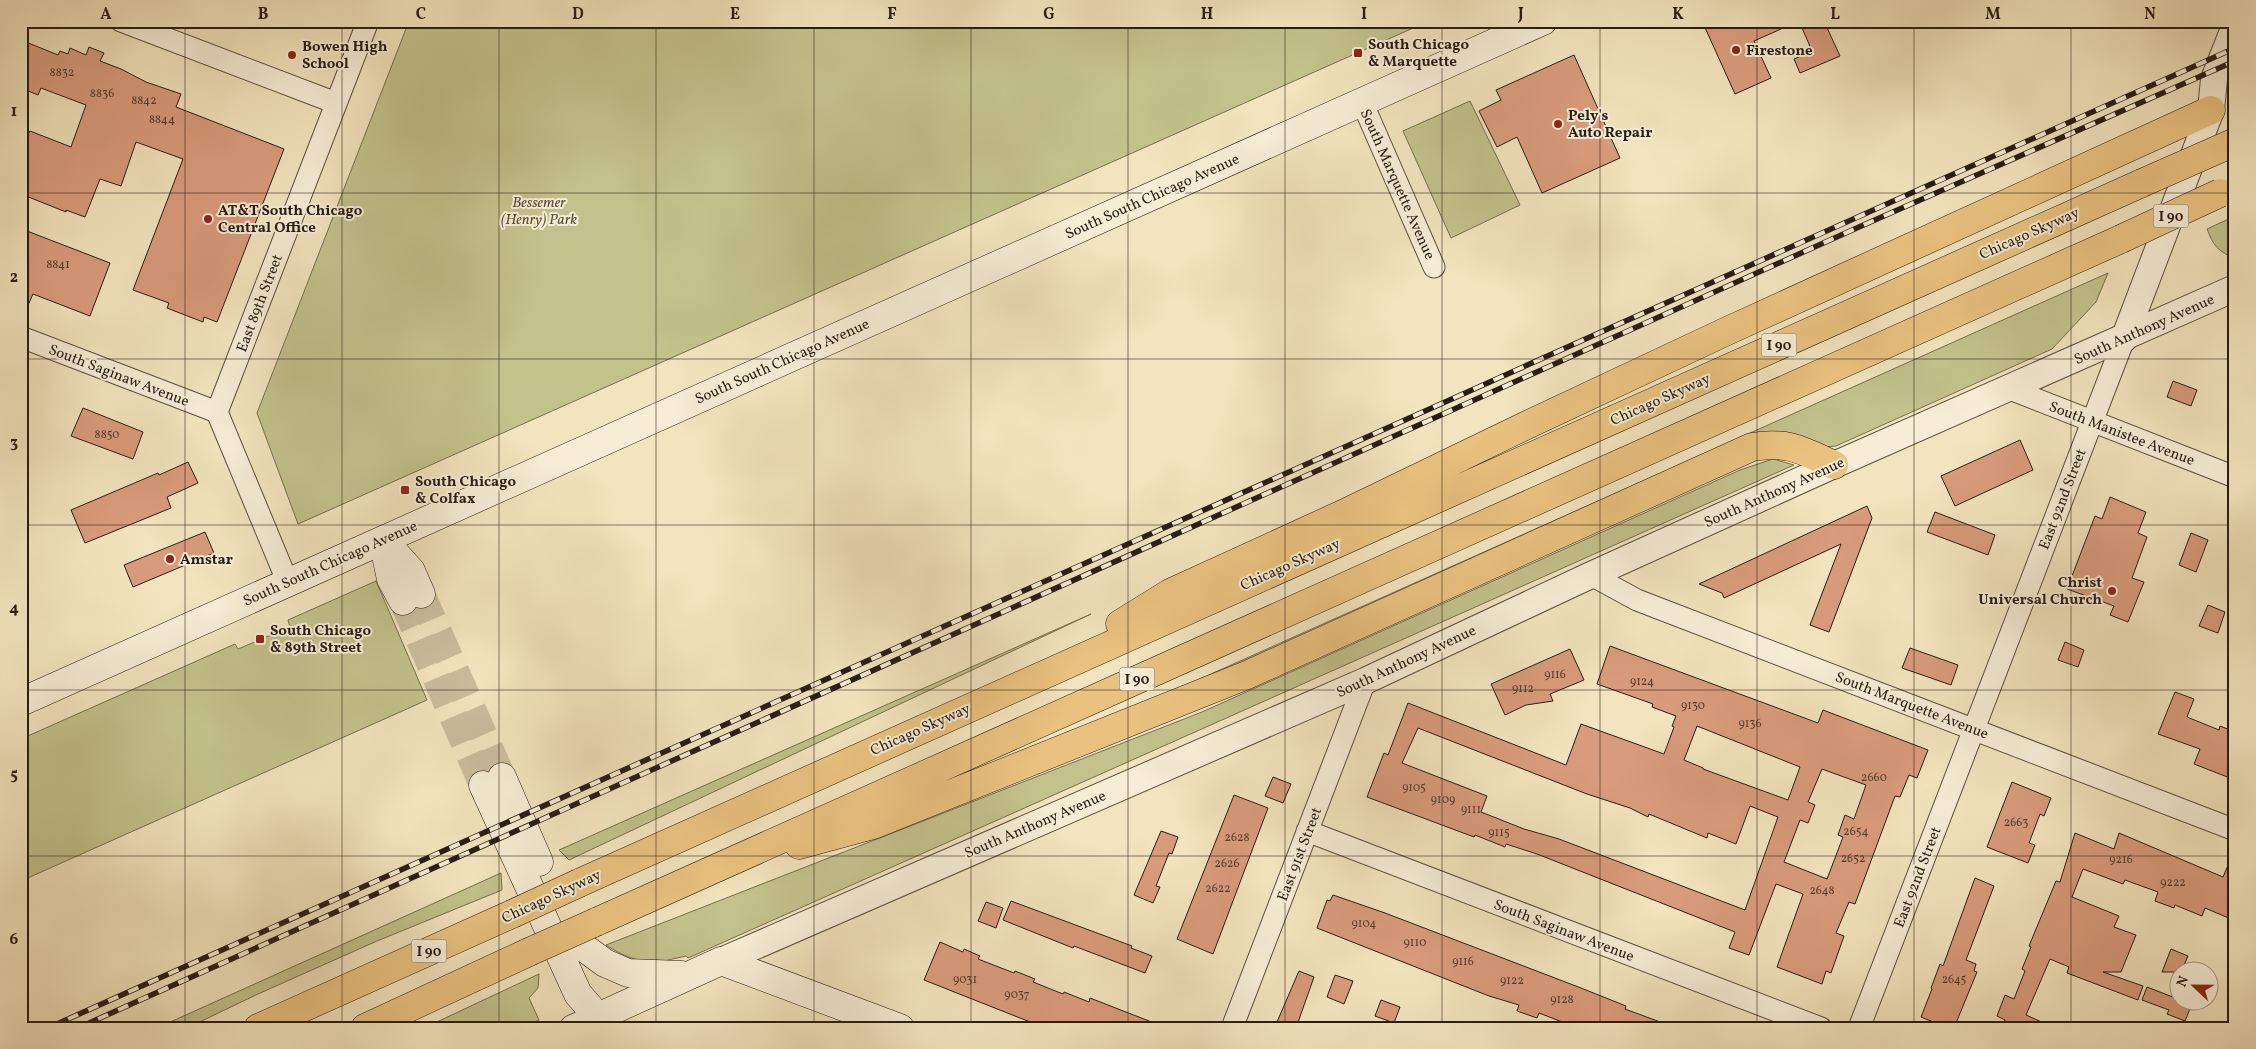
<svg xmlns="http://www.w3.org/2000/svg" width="2256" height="1049" font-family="Vollkorn,serif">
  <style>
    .green { fill: #c3c18c; stroke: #766e50 }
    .building { fill: #d99b7d; stroke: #281c13; fill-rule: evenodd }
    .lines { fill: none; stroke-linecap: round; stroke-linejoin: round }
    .secondary-tunnel { stroke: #cabc9c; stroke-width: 28; stroke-dasharray: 28 14; stroke-linecap: butt }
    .minor-casing { stroke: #5a4e3e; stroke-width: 23 }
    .tertiary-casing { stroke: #5a4e3e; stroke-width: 28 }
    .secondary-casing { stroke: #281c13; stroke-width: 29 }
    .motorway-casing { stroke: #281c13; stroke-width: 29 }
    .minor { stroke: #f7edd5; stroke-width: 21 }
    .tertiary { stroke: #f7edd5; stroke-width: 26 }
    .secondary { stroke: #f7edd5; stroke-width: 28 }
    .motorway { stroke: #e9c27f; stroke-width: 28 }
    .rail-casing { stroke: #281c13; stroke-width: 5.5 }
    .rail { stroke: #f7edd5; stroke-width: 4; stroke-dasharray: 11; stroke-linecap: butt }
    .motorway-bridge-casing { stroke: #281c13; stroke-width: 29; stroke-linecap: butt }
    .motorway-bridge { stroke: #e9c27f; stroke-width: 28 }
    .grid { fill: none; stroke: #281c13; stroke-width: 1; stroke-opacity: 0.55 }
    .poi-dot { fill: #8f2418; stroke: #f7edd5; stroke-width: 2 }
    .labels { text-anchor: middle; stroke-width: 4; stroke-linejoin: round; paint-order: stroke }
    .number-label { font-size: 12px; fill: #543c2e }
    .shield { fill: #f7edd5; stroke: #665b4d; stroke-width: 1 }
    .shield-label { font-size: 14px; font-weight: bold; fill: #281c13 }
    .poi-label { font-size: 15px; font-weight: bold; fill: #281c13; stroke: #f7edd5; text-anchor: start }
    .street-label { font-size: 15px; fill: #281c13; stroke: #f7edd5 }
    .park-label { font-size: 15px; font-style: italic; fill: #564e37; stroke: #f7edd5 }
    .neatline { fill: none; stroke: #281c13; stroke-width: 2 }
    .grid-label { font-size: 16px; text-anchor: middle; font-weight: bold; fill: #281c13 }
  </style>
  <rect width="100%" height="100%" fill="#f2e4be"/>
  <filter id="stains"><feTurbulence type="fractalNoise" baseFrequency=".004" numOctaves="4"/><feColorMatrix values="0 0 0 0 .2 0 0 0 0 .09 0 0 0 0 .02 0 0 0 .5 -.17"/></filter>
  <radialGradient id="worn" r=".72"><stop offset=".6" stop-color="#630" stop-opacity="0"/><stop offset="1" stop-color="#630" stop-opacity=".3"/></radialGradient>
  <path class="green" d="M409,21H1429L298,524L257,413Z
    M1470,101L1520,205L1451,238L1403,131Z
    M2235,216V258C2218,252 2213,245 2207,229Z
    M2108,273L2096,302L2052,349L1836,446L1824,447L1785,434L1174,694L1173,691Z
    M1773,459L1794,465L688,958L686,956L659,962L658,960C639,964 622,955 606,945L1202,712L1740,470Z
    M376,581L427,700L21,881V739L235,644L238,649L290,627L288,620Z
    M1091,614L569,860L559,850Z
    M501,873L502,890L377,941L258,994L187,1028H157Z
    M539,974L538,988L529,998L539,1020L522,1028H424Z"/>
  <path class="building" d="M1702,21H1824L1840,56L1800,73L1794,59L1812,51L1799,21L1754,41L1771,78L1735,94Z
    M21,40L58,55L60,51L68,54L70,48L86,55L89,47L104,53L100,61L121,69L146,82L181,94L176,107L284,149L217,322L204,317L203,322L167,308L169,303L133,290L183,159L136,142L121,186L100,179L85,217L66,210V212L21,194V131L28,134L30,131L71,147L86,105L41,88L38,95L21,88Z
    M1574,55L1620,158L1542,193L1517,137L1497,147L1479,111L1501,100L1496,90Z
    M27,231L110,263L90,316L33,294L21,321V244Z
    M2173,381L2197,390L2191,406L2167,397Z
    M83,408L143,432L133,459L71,436Z
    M2020,440L2033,470L1955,506L1941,476Z
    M188,462L198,483L167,497L171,508L85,543L71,510L158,473L159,475Z
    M2110,497L2146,512L2138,533L2147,537L2132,578L2144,582L2128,622L2110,615L2114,606L2067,589L2095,516L2102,519Z
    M1867,506L1872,518L1829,632L1810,625L1841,544L1724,598L1722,593L1699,584Z
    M1935,512L1995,535L1988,555L1927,532Z
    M205,532L214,553L133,587L124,565Z
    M2191,533L2208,540L2196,572L2179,565Z
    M2208,605L2225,612L2218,633L2199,626Z
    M2065,642L2084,650L2078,667L2058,660Z
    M1610,646L1818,723L1823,710L1928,750L1917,778L1909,775L1900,797L1895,796L1855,904L1849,902L1836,933L1844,936L1831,973L1826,971L1822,984L1777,967L1803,894L1776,884L1749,955L1729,948L1735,932L1537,854L1506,844L1505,847L1475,835L1474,837L1367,797L1384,753L1388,755L1408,703L1566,765L1581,724L1664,754L1674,727L1672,726L1676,716L1652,707L1653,704L1597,684ZM1697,726L1800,767L1788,800L1703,769V768L1684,760ZM1418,728L1587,794L1630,808L1648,817L1649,814L1707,838L1708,833L1736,844L1750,806L1778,817L1745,910L1559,839L1524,829L1481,812L1487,796L1402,763ZM1822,769L1866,785L1854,819L1845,815L1838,835L1843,837L1827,879L1784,862L1800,820L1808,823L1815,805L1808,802Z
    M1910,648L1958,665L1951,685L1902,668Z
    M1570,649L1584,680L1550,694L1553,701L1526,705L1505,715L1491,684Z
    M2175,692L2194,699L2187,717L2219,730L2220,726L2235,732V780L2194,764L2200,749L2158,734Z
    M1273,777L1291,784L1283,803L1265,796Z
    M2012,782L2051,798L2044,816L2040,814L2029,843L2035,845L2028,863L1987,847Z
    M1234,795L1268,808L1213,954L1177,939Z
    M1161,831L1178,837L1172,854L1169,853L1156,886L1160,887L1153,903L1134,895Z
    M2075,833L2114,849L2119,833L2223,877L2235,849V909L2231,919L2205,908L2202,916L2175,905L2174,908L2155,901L2158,892L2125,880L2123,884L2083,869L2072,897L2119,916L2114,927L2136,935L2121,972H2103L2143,986L2138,1000L2067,973L2069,967L2050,959L2026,1015L2055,1028H2016L2004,1023L2005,1020L1997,1016L2005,995L2014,999L2025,971L2022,969L2031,947L2029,946L2056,881L2060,882Z
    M1975,878L1994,886L1966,960L1976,964L1974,971L1977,972L1954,1028H1948L1921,1017L1932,989L1931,988L1940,964L1943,966Z
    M1333,895L1385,913L1581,988L1626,1006L1625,1009L1671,1026V1028H1578L1539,1013L1537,1018L1517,1011L1519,1005L1489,996L1317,928L1327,900L1330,901Z
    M1011,901L1132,946L1131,948L1152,956L1145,973L1074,946L1073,948L1003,920Z
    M986,902L1003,908L996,928L978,921Z
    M940,942L963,952L964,949L980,956L978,959L1014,973L1015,971L1035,979L1033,982L1063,994L1064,992L1089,1002L1090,998L1167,1028H1046L1020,1018L924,980Z
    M2171,949L2188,956L2181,972H2162Z
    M1299,971L1314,977L1296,1028H1293L1277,1022Z
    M1335,975L1353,981L1344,1004L1327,997Z
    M2147,987L2178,999V1002L2192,1004L2185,1021L2167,1014L2169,1010L2142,1000Z
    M1381,1000L1400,1007L1394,1023L1375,1016Z"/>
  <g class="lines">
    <path class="secondary-tunnel" d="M421,594L502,777
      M403,601L483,785"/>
    <g class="minor-casing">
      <path id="minor" d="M121,21L336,103
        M1362,102L1434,267
        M21,337L217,412
        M2010,389L2235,477
        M1591,575L1637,600L2235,830
        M288,583L217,412L368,21
        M1307,831L1821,1028
        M1232,1028L1365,681
        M1859,1028L2124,339"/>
    </g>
    <g class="tertiary-casing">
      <path id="tertiary" d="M2124,339L2211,110L2214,79L2235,26
        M721,961L1365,681L1591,575L1834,465L2235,288
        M573,1028L598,1017"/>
    </g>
    <g class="secondary-casing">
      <path id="secondary" d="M383,540L411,571L421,594
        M383,541L391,579L403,601
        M21,702L1543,21
        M502,777L539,862
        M483,785L578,994L598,1017
        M572,939L605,963L628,973L681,975
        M598,1017L721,961L900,1028"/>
    </g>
    <g class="motorway-casing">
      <path id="motorway" d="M1120,624L1170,593L1345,513L1527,425L1725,332L2211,110
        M799,845L873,825L1247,675L1752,447C1788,441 1802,450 1834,465
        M579,883L2142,183
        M596,922L2121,239
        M258,1028L512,914
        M365,1028L529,952"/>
    </g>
    <use href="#minor" class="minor"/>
    <use href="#tertiary" class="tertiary"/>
    <use href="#secondary" class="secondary"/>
    <use href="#motorway" class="motorway"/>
    <g class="rail-casing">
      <path id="rail" d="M48,1028L2235,48
        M78,1028L1859,227L2235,61"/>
    </g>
    <use href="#rail" class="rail"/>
    <g class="motorway-bridge-casing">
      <path id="motorway-bridge" d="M2142,183L2235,142
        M2121,239L2220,193
        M512,914L579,883
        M529,952L596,922"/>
    </g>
    <use href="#motorway-bridge" class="motorway-bridge"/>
  </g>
  <path class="grid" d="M185,21V1028M342,21V1028M499,21V1028M656,21V1028M814,21V1028M971,21V1028M1128,21V1028M1285,21V1028M1442,21V1028M1600,21V1028M1757,21V1028M1914,21V1028M2071,21V1028M21,193H2235M21,359H2235M21,525H2235M21,690H2235M21,856H2235"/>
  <g class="poi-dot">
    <circle cx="1736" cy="50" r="5"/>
    <rect x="1353" y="48" width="10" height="10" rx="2.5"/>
    <circle cx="292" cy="55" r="5"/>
    <circle cx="1558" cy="124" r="5"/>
    <circle cx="208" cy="219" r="5"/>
    <rect x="400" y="485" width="10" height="10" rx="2.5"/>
    <circle cx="170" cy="559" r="5"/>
    <circle cx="2112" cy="591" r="5"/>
    <rect x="255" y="634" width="10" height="10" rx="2.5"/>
  </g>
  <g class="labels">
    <g class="number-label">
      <text x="62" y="76">8832</text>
      <text x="102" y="97">8836</text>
      <text x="144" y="104">8842</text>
      <text x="162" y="123">8844</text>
      <text x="58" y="268">8841</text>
      <text x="107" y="438">8850</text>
      <text x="1555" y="678">9116</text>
      <text x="1642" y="685">9124</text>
      <text x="1523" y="692">9112</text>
      <text x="1693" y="709">9130</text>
      <text x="1750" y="727">9136</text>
      <text x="1874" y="781">2660</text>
      <text x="1414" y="791">9105</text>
      <text x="1443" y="803">9109</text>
      <text x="1471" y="813">9111</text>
      <text x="2016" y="826">2663</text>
      <text x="1856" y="835">2654</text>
      <text x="1499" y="836">9115</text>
      <text x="1237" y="841">2628</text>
      <text x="1853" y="862">2652</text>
      <text x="2121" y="863">9216</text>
      <text x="1227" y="867">2626</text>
      <text x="2173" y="886">9222</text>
      <text x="1218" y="892">2622</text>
      <text x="1822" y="894">2648</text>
      <text x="1364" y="927">9104</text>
      <text x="1415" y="946">9110</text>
      <text x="1463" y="965">9116</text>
      <text x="965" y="983">9031</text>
      <text x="1954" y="983">2645</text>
      <text x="1512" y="984">9122</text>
      <text x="1017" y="998">9037</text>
      <text x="1562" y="1003">9128</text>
    </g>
    <g class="shield">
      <rect x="2153.5" y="204.5" width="35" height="23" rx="4"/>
      <rect x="1761.5" y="333.5" width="35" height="23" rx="4"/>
      <rect x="1119.5" y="667.5" width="35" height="23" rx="4"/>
      <rect x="411.5" y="939.5" width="35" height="23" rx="4"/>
    </g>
    <g class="shield-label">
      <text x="2171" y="221">I 90</text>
      <text x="1779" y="350">I 90</text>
      <text x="1137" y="684">I 90</text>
      <text x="429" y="956">I 90</text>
    </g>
    <g class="poi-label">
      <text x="1368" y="49">South Chicago<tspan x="1368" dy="17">&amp; Marquette</tspan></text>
      <text x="302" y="51">Bowen High<tspan x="302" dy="17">School</tspan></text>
      <text x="1746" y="55">Firestone</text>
      <text x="1568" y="120">Pely's<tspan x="1568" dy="17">Auto Repair</tspan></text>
      <text x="218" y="215">AT&amp;T South Chicago<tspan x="218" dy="17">Central Office</tspan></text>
      <text x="415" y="486">South Chicago<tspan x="415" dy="17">&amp; Colfax</tspan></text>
      <text x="180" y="564">Amstar</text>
      <text x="2102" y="587" text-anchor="end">Christ<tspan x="2102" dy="17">Universal Church</tspan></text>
      <text x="270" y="635">South Chicago<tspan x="270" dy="17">&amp; 89th Street</tspan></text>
    </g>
    <g class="street-label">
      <text transform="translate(1398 184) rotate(66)" y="5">South Marquette Avenue</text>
      <text transform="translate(1152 196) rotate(-24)" y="5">South South Chicago Avenue</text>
      <text transform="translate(2029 233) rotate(-24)" y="5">Chicago Skyway</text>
      <text transform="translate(259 303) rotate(-69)" y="5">East 89th Street</text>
      <text transform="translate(2144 329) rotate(-24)" y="5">South Anthony Avenue</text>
      <text transform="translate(782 361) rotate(-24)" y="5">South South Chicago Avenue</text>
      <text transform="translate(119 375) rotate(21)" y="5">South Saginaw Avenue</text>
      <text transform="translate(1660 399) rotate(-24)" y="5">Chicago Skyway</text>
      <text transform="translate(2122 433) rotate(21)" y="5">South Manistee Avenue</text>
      <text transform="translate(1774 492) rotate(-24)" y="5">South Anthony Avenue</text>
      <text transform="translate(2062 499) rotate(-69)" y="5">East 92nd Street</text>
      <text transform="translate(330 563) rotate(-24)" y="5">South South Chicago Avenue</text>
      <text transform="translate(1290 564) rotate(-24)" y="5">Chicago Skyway</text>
      <text transform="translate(1406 661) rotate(-25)" y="5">South Anthony Avenue</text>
      <text transform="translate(1912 705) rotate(21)" y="5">South Marquette Avenue</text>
      <text transform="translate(920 729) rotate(-24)" y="5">Chicago Skyway</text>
      <text transform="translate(1035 824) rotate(-23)" y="5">South Anthony Avenue</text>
      <text transform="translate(1299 854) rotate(-69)" y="5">East 91st Street</text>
      <text transform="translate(1917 877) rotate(-69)" y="5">East 92nd Street</text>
      <text transform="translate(551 896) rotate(-25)" y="5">Chicago Skyway</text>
      <text transform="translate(1564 930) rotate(21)" y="5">South Saginaw Avenue</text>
    </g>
    <g class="park-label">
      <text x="539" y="207">Bessemer<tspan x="539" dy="17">(Henry) Park</tspan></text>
    </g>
  </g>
  <rect width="2256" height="1049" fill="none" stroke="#f2e4be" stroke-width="55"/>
  <g transform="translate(2194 986) rotate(292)"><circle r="24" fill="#f7edd5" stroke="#a49987"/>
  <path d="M0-4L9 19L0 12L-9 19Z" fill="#8f2418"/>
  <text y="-8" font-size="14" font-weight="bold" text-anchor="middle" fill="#281c13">N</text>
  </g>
  <rect x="28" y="28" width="2200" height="994" class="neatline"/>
  <g class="grid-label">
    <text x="106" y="19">A</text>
    <text x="263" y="19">B</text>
    <text x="421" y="19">C</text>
    <text x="578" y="19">D</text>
    <text x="735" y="19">E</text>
    <text x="892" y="19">F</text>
    <text x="1049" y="19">G</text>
    <text x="1207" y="19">H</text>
    <text x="1364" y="19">I</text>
    <text x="1521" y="19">J</text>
    <text x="1678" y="19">K</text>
    <text x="1835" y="19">L</text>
    <text x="1993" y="19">M</text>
    <text x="2150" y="19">N</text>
    <text x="14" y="116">1</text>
    <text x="14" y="282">2</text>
    <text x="14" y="447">3</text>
    <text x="14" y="613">4</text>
    <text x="14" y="779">5</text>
    <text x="14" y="944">6</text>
  </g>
  <rect width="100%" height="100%" filter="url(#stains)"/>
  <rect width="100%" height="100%" fill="url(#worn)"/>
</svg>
